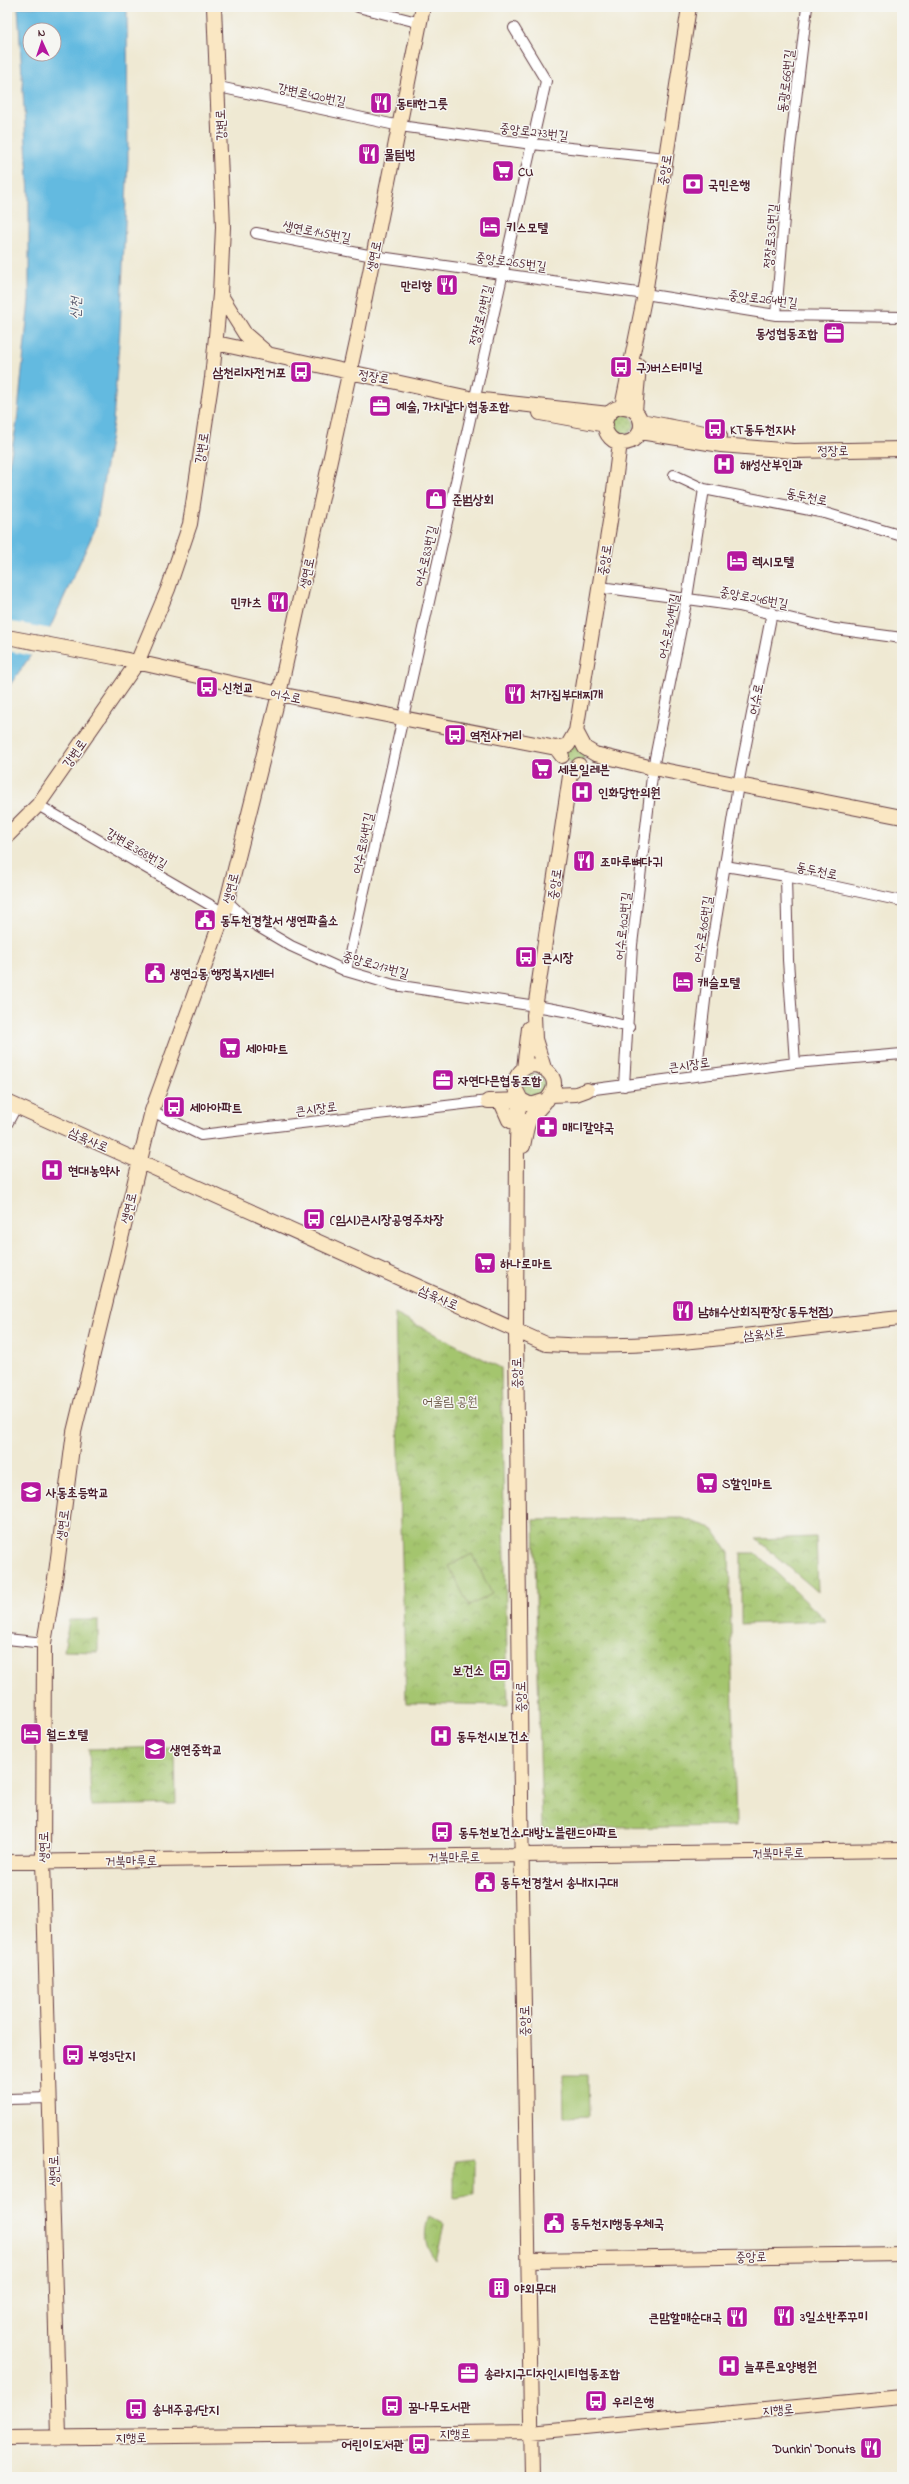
<svg xmlns="http://www.w3.org/2000/svg" width="909" height="2484" font-family="'Indie Flower','Poor Story',sans-serif">
  <style>
    .grass { fill: url(#grass-dots); stroke: #77724c }
    .park { fill: url(#park-crowns); stroke: #77724c }
    .garden { fill: #a4c56e; stroke: #77724c }
    .water { fill: #64bae0; stroke: #576c86; fill-rule: evenodd }
    .pier { fill: #efe9d3 }
    .lines { fill: none; stroke-linecap: round; stroke-linejoin: round }
    .street-casing { stroke: #633d44; stroke-width: 12 }
    .secondary-casing { stroke: #633d44; stroke-width: 16 }
    .street { stroke: #fff; stroke-width: 10 }
    .secondary { stroke: #fae7c3; stroke-width: 14 }
    .labels { text-anchor: middle; stroke-width: 3; stroke-linejoin: round; paint-order: stroke }
    .street-label { font-size: 13px; fill: #4a1f2b; stroke: #f6f6f2 }
    .poi-label { font-size: 13px; font-weight: bold; fill: #4a1f2b; stroke: #f6f6f2; text-anchor: start }
    .park-label { font-size: 13px; fill: #65513f; stroke: #f6f6f2 }
    .water-label { font-size: 14px; font-style: italic; fill: #53556a; stroke: #f6f6f2 }
  </style>
  <defs>
    <pattern id="grass-dots" width="8" height="8" patternUnits="userSpaceOnUse"><rect width="8" height="8" fill="#a4c56e"/><path d="M2 2h.1M6 6h.1" fill="none" stroke="#889f5b" stroke-width="1.8" stroke-linecap="round"/></pattern>
    <pattern id="park-crowns" width="20" height="18" patternUnits="userSpaceOnUse"><rect width="20" height="18" fill="#a4c56e"/><path d="M2 6a3 3 0 1 1 6 0M12 15a3 3 0 1 1 6 0" fill="none" stroke="#889f5b"/></pattern>
  </defs>
  <rect width="100%" height="100%" fill="#f6f6f2"/>
  <filter id="ink" filterUnits="userSpaceOnUse"><feTurbulence type="fractalNoise" baseFrequency=".025" numOctaves="2"/><feDisplacementMap in="SourceGraphic" scale="8" xChannelSelector="R" yChannelSelector="G"/><feConvolveMatrix kernelMatrix="1 2 1 2 8 2 1 2 1" color-interpolation-filters="sRGB"/></filter>
  <filter id="wash" filterUnits="userSpaceOnUse"><feTurbulence type="fractalNoise" baseFrequency=".012" numOctaves="4" result="noise"/><feDisplacementMap in="SourceGraphic" scale="16" xChannelSelector="R" yChannelSelector="G"/><feGaussianBlur stdDeviation="0.9" result="paint"/><feColorMatrix in="noise" values="0 0 0 0 0 0 0 0 0 0 0 0 0 0 0 0 0 1.4 0 .05"/><feComposite in="paint" operator="in"/></filter>
  <g filter="url(#wash)">
    <rect width="100%" height="100%" fill="#efe9d3"/>
    <path class="grass" d="M614 424a10 10 0 1 1 20 0a10 10 0 1 1-20 0Z
      M576,745L585,756L582,762L573,764L565,758V751Z
      M523 1085a11 11 0 1 1 22 0a11 11 0 1 1-22 0Z"/>
    <path class="park" d="M395,1314L501,1368L508,1705L406,1703Z
      M682,1518L712,1528L729,1553L736,1826L542,1829L534,1520Z
      M816,1537L818,1592L756,1539Z
      M741,1553H756L826,1621L741,1624Z
      M69,1620H98V1652L64,1651Z
      M175,1747L176,1804L91,1806L89,1749Z
      M474,2160V2195L454,2198V2162Z
      M429,2216L444,2224L436,2261C424,2247 423,2233 429,2216Z"/>
    <path class="garden" d="M472,1554L492,1594L469,1606L449,1566Z
      M563,2075H588L589,2116L564,2117Z"/>
    <path class="water" d="M18,7H127L128,160L120,329L113,422L96,527L50,628L7,689V475L17,422L29,300V195ZM30,30H54V54H30Z"/>
    <path class="pier" d="M7,621L52,629L33,656L7,651Z"/>
  </g>
  <g filter="url(#ink)">
    <g class="lines">
      <g class="street-casing">
        <path id="street" d="M358,7L421,23
          M219,87L400,126L532,144L666,158
          M256,233L373,256L645,294L776,315L902,317
          M776,315L789,158L807,7
          M674,475L704,489L825,513L902,536
          M600,587L739,606L835,629L902,638
          M38,805L224,913
          M725,866L786,876L902,901
          M786,876L788,960L795,1063
          M227,901L247,920L291,946L346,971L394,985L536,1006L575,1013L629,1027
          M346,971L546,81L514,28
          M696,1076L711,950L738,785L772,612
          M624,1086L632,945L653,768L687,598L704,489
          M587,1090L795,1063L902,1054
          M152,1111L201,1135L488,1101
          M7,1124L16,1107
          M7,1639L44,1643
          M7,2099L51,2098"/>
      </g>
      <g class="secondary-casing">
        <path id="secondary" d="M220,294L245,334L267,353
          M216,343L474,399L609,414
          M622,407L645,294L689,7
          M605 425a18 18 0 1 1 36 0a18 18 0 1 1-36 0Z
          M635,411L639,366
          M540,413L606,425
          M641,421L720,436
          M640,432L721,445L793,451L902,449
          M7,637L114,657L279,694L556,748L562,756
          M576,731L585,748L595,754L653,768L902,817
          M556,748L568,745L576,731L611,515L620,442
          M7,836L38,805L137,663L168,589L190,524L212,378L220,294L223,227L214,7
          M524,1068L529,1028
          M544,1068L535,1039L534,1015L570,776L579,765
          M551,1095L576,1094L587,1090
          M521,1100L518,1112L517,1142L516,1332L522,1889L532,2477
          M488,1101L521,1100
          M7,1102L546,1344C665,1352 783,1329 902,1318
          M501,1102L509,1120L518,1125
          M523,1146C525,1138 526,1126 530,1119C539,1106 567,1088 547,1071C533,1058 516,1069 514,1086L521,1100L531,1105L547,1100
          M7,1862L902,1850
          M529,2260L902,2254
          M59,2437L43,1861L44,1643L56,1573L74,1432L152,1111L224,913L279,694L356,342L423,7
          M7,2438L532,2432L902,2397"/>
      </g>
      <use href="#street" class="street"/>
      <use href="#secondary" class="secondary"/>
    </g>
  </g>
  <defs>
    <g id="restaurant-square" transform="scale(1.15)"><rect x="-9" y="-9" width="18" height="18" rx="4" fill="#b5179e" stroke="#f6f6f2"/><path d="M-5-6h1v4h1v-4h1v4h1v-4h1v5L-1.5 .5V6h-2V.5L-5-1ZM5-6V6H3V1.5H1.5Q1.5-4 5-6Z" fill="#fff"/></g>
    <g id="supermarket-square" transform="scale(1.15)"><rect x="-9" y="-9" width="18" height="18" rx="4" fill="#b5179e" stroke="#f6f6f2"/><path d="M-6-5.5h2.5l.6 2H6L4.5 2H-2.5L-4.4-4H-6ZM-1.5 3.2a1.3 1.3 0 1 0 .1 0ZM3 3.2a1.3 1.3 0 1 0 .1 0Z" fill="#fff"/></g>
    <g id="bank-square" transform="scale(1.15)"><rect x="-9" y="-9" width="18" height="18" rx="4" fill="#b5179e" stroke="#f6f6f2"/><path d="M-6-4H6V4H-6ZM0-2.3a2.3 2.3 0 1 0 0 4.6a2.3 2.3 0 1 0 0-4.6Z" fill="#fff"/></g>
    <g id="hotel-square" transform="scale(1.15)"><rect x="-9" y="-9" width="18" height="18" rx="4" fill="#b5179e" stroke="#f6f6f2"/><path d="M-6-4.5h1.5V1H6V5H4.5V3h-9V5H-6ZM-4 0a1.8 1.8 0 1 1 3.6 0ZM.5 0V-2.5h3Q6-2.5 6 0Z" fill="#fff"/></g>
    <g id="office-square" transform="scale(1.15)"><rect x="-9" y="-9" width="18" height="18" rx="4" fill="#b5179e" stroke="#f6f6f2"/><path d="M-6-3h4V-5.5h4V-3h4V5H-6ZM-1-4.5V-3h2v-1.5ZM-6 0V1H6V0Z" fill="#fff"/></g>
    <g id="bus-square" transform="scale(1.15)"><rect x="-9" y="-9" width="18" height="18" rx="4" fill="#b5179e" stroke="#f6f6f2"/><path d="M-5-6H5V4H4V6H2V4H-2V6H-4V4H-5ZM-3.5-4V0h7V-4ZM-3.5 1.2v1.5H-2V1.2ZM2 1.2v1.5H3.5V1.2Z" fill="#fff"/></g>
    <g id="hospital-square" transform="scale(1.15)"><rect x="-9" y="-9" width="18" height="18" rx="4" fill="#b5179e" stroke="#f6f6f2"/><path d="M-5-5h3v3.5h4V-5h3V5h-3V1.5h-4V5h-3Z" fill="#fff"/></g>
    <g id="shop-square" transform="scale(1.15)"><rect x="-9" y="-9" width="18" height="18" rx="4" fill="#b5179e" stroke="#f6f6f2"/><path d="M-5-2.5h2.3a2.7 3.5 0 0 1 5.4 0H5L5.5 6h-11ZM-1.5-2.5h3a1.5 2.3 0 0 0-3 0Z" fill="#fff"/></g>
    <g id="civic-square" transform="scale(1.15)"><rect x="-9" y="-9" width="18" height="18" rx="4" fill="#b5179e" stroke="#f6f6f2"/><path d="M-.6-6.5H3V-4.5H.6V-3L4-1V1h2V6H-6V1h2V-1L-.6-3ZM-1.2 2.5V6h2.4V2.5Z" fill="#fff"/></g>
    <g id="pharmacy-square" transform="scale(1.15)"><rect x="-9" y="-9" width="18" height="18" rx="4" fill="#b5179e" stroke="#f6f6f2"/><path d="M-2-6h4v4h4v4h-4v4h-4v-4h-4v-4h4Z" fill="#fff"/></g>
    <g id="school-square" transform="scale(1.15)"><rect x="-9" y="-9" width="18" height="18" rx="4" fill="#b5179e" stroke="#f6f6f2"/><path d="M0-5L7-2L0 1L-7-2ZM-4 1L0 2.5L4 1V4Q0 6-4 4Z" fill="#fff"/></g>
    <g id="building-square" transform="scale(1.15)"><rect x="-9" y="-9" width="18" height="18" rx="4" fill="#b5179e" stroke="#f6f6f2"/><path d="M-4-6H4V6H1V3H-1V6H-4ZM-2.5-4.3h1.7v1.8h-1.7ZM.8-4.3h1.7v1.8H.8ZM-2.5-1h1.7V.8h-1.7ZM.8-1h1.7V.8H.8Z" fill="#fff"/></g>
  </defs>
  <g fill-rule="evenodd">
    <use href="#restaurant-square" x="381" y="103"/>
    <use href="#restaurant-square" x="369" y="154"/>
    <use href="#supermarket-square" x="503" y="171"/>
    <use href="#bank-square" x="693" y="184"/>
    <use href="#hotel-square" x="490" y="227"/>
    <use href="#restaurant-square" x="447" y="285"/>
    <use href="#office-square" x="834" y="333"/>
    <use href="#bus-square" x="621" y="367"/>
    <use href="#bus-square" x="301" y="372"/>
    <use href="#office-square" x="380" y="406"/>
    <use href="#bus-square" x="715" y="429"/>
    <use href="#hospital-square" x="724" y="464"/>
    <use href="#shop-square" x="436" y="499"/>
    <use href="#hotel-square" x="737" y="561"/>
    <use href="#restaurant-square" x="278" y="602"/>
    <use href="#bus-square" x="207" y="687"/>
    <use href="#restaurant-square" x="515" y="694"/>
    <use href="#bus-square" x="455" y="735"/>
    <use href="#supermarket-square" x="542" y="769"/>
    <use href="#hospital-square" x="582" y="792"/>
    <use href="#restaurant-square" x="584" y="861"/>
    <use href="#civic-square" x="205" y="920"/>
    <use href="#bus-square" x="526" y="957"/>
    <use href="#civic-square" x="155" y="973"/>
    <use href="#hotel-square" x="683" y="982"/>
    <use href="#supermarket-square" x="230" y="1048"/>
    <use href="#office-square" x="443" y="1080"/>
    <use href="#bus-square" x="174" y="1107"/>
    <use href="#pharmacy-square" x="547" y="1127"/>
    <use href="#hospital-square" x="52" y="1170"/>
    <use href="#bus-square" x="314" y="1219"/>
    <use href="#supermarket-square" x="485" y="1263"/>
    <use href="#restaurant-square" x="683" y="1311"/>
    <use href="#supermarket-square" x="707" y="1483"/>
    <use href="#school-square" x="31" y="1492"/>
    <use href="#bus-square" x="500" y="1670"/>
    <use href="#hotel-square" x="31" y="1734"/>
    <use href="#hospital-square" x="441" y="1736"/>
    <use href="#school-square" x="155" y="1749"/>
    <use href="#bus-square" x="442" y="1832"/>
    <use href="#civic-square" x="485" y="1882"/>
    <use href="#bus-square" x="73" y="2055"/>
    <use href="#civic-square" x="554" y="2223"/>
    <use href="#building-square" x="499" y="2288"/>
    <use href="#restaurant-square" x="784" y="2316"/>
    <use href="#restaurant-square" x="737" y="2317"/>
    <use href="#hospital-square" x="729" y="2366"/>
    <use href="#office-square" x="468" y="2373"/>
    <use href="#bus-square" x="596" y="2401"/>
    <use href="#bus-square" x="392" y="2406"/>
    <use href="#bus-square" x="136" y="2409"/>
    <use href="#bus-square" x="419" y="2444"/>
    <use href="#restaurant-square" x="871" y="2448"/>
  </g>
  <g class="labels">
    <g class="street-label">
      <text transform="translate(785 81) rotate(-83)" y="5">동광로66번길</text>
      <text transform="translate(312 94) rotate(12)" y="5">강변로420번길</text>
      <text transform="translate(220 125) rotate(-92)" y="5">강변로</text>
      <text transform="translate(534 131) rotate(7)" y="5">중앙로273번길</text>
      <text transform="translate(664 170) rotate(-81)" y="5">중앙로</text>
      <text transform="translate(317 231) rotate(11)" y="5">생연로145번길</text>
      <text transform="translate(770 236) rotate(-85)" y="5">정장로35번길</text>
      <text transform="translate(373 256) rotate(-78)" y="5">생연로</text>
      <text transform="translate(511 261) rotate(8)" y="5">중앙로265번길</text>
      <text transform="translate(763 298) rotate(7)" y="5">중앙로264번길</text>
      <text transform="translate(480 315) rotate(-76)" y="5">정장로17번길</text>
      <text transform="translate(374 376) rotate(10)" y="5">정장로</text>
      <text transform="translate(201 448) rotate(-81)" y="5">강변로</text>
      <text transform="translate(833 450) rotate(-1)" y="5">정장로</text>
      <text transform="translate(807 496) rotate(12)" y="5">동두천로</text>
      <text transform="translate(425 556) rotate(-77)" y="5">어수로83번길</text>
      <text transform="translate(604 560) rotate(-81)" y="5">중앙로</text>
      <text transform="translate(306 573) rotate(-78)" y="5">생연로</text>
      <text transform="translate(754 597) rotate(11)" y="5">중앙로246번길</text>
      <text transform="translate(668 626) rotate(-79)" y="5">어수로101번길</text>
      <text transform="translate(286 695) rotate(12)" y="5">어수로</text>
      <text transform="translate(755 699) rotate(-79)" y="5">어수로</text>
      <text transform="translate(74 753) rotate(-55)" y="5">강변로</text>
      <text transform="translate(362 843) rotate(-78)" y="5">어수로84번길</text>
      <text transform="translate(137 848) rotate(30)" y="5">강변로368번길</text>
      <text transform="translate(817 870) rotate(12)" y="5">동두천로</text>
      <text transform="translate(554 884) rotate(-82)" y="5">중앙로</text>
      <text transform="translate(230 888) rotate(-76)" y="5">생연로</text>
      <text transform="translate(622 926) rotate(-84)" y="5">어수로102번길</text>
      <text transform="translate(702 929) rotate(-81)" y="5">어수로106번길</text>
      <text transform="translate(376 964) rotate(16)" y="5">중앙로217번길</text>
      <text transform="translate(689 1064) rotate(-8)" y="5">큰시장로</text>
      <text transform="translate(316 1108) rotate(-7)" y="5">큰시장로</text>
      <text transform="translate(89 1139) rotate(24)" y="5">삼육사로</text>
      <text transform="translate(128 1208) rotate(-77)" y="5">생연로</text>
      <text transform="translate(439 1297) rotate(24)" y="5">삼육사로</text>
      <text transform="translate(764 1333) rotate(-7)" y="5">삼육사로</text>
      <text transform="translate(516 1373) rotate(-91)" y="5">중앙로</text>
      <text transform="translate(62 1525) rotate(-83)" y="5">생연로</text>
      <text transform="translate(520 1697) rotate(-91)" y="5">중앙로</text>
      <text transform="translate(43 1847) rotate(-90)" y="5">생연로</text>
      <text transform="translate(778 1852) rotate(-1)" y="5">거북마루로</text>
      <text transform="translate(454 1856) rotate(-1)" y="5">거북마루로</text>
      <text transform="translate(131 1860) rotate(-1)" y="5">거북마루로</text>
      <text transform="translate(524 2021) rotate(-91)" y="5">중앙로</text>
      <text transform="translate(53 2171) rotate(-91)" y="5">생연로</text>
      <text transform="translate(751 2256) rotate(-1)" y="5">중앙로</text>
      <text transform="translate(778 2409) rotate(-5)" y="5">지행로</text>
      <text transform="translate(455 2433) rotate(-1)" y="5">지행로</text>
      <text transform="translate(131 2437) rotate(-1)" y="5">지행로</text>
    </g>
    <g class="poi-label">
      <text x="396" y="108">동태한그릇</text>
      <text x="384" y="159">물텀벙</text>
      <text x="518" y="176">CU</text>
      <text x="708" y="189">국민은행</text>
      <text x="506" y="232">키스모텔</text>
      <text x="432" y="290" text-anchor="end">만리향</text>
      <text x="818" y="338" text-anchor="end">동성협동조합</text>
      <text x="636" y="372">구)버스터미널</text>
      <text x="286" y="377" text-anchor="end">삼천리자전거포</text>
      <text x="396" y="411">예술, 가치날다 협동조합</text>
      <text x="730" y="434">KT동두천지사</text>
      <text x="740" y="469">해성산부인과</text>
      <text x="452" y="504">준범상회</text>
      <text x="752" y="566">렉시모텔</text>
      <text x="262" y="607" text-anchor="end">민카츠</text>
      <text x="222" y="692">신천교</text>
      <text x="530" y="699">처가집부대찌개</text>
      <text x="470" y="740">역전사거리</text>
      <text x="558" y="774">세븐일레븐</text>
      <text x="598" y="797">인화당한의원</text>
      <text x="600" y="866">조마루뼈다귀</text>
      <text x="220" y="925">동두천경찰서 생연파출소</text>
      <text x="542" y="962">큰시장</text>
      <text x="170" y="978">생연2동 행정복지센터</text>
      <text x="698" y="987">캐슬모텔</text>
      <text x="246" y="1053">세아마트</text>
      <text x="458" y="1085">자연다믄협동조합</text>
      <text x="190" y="1112">세아아파트</text>
      <text x="562" y="1132">매디칼약국</text>
      <text x="68" y="1175">현대농약사</text>
      <text x="330" y="1224">(임시)큰시장공영주차장</text>
      <text x="500" y="1268">하나로마트</text>
      <text x="698" y="1316">남해수산회직판장(동두천점)</text>
      <text x="722" y="1488">S할인마트</text>
      <text x="46" y="1497">사동초등학교</text>
      <text x="484" y="1675" text-anchor="end">보건소</text>
      <text x="46" y="1739">월드호텔</text>
      <text x="456" y="1741">동두천시보건소</text>
      <text x="170" y="1754">생연중학교</text>
      <text x="458" y="1837">동두천보건소.대방노블랜드아파트</text>
      <text x="500" y="1887">동두천경찰서 송내지구대</text>
      <text x="88" y="2060">부영3단지</text>
      <text x="570" y="2228">동두천지행동우체국</text>
      <text x="514" y="2293">야외무대</text>
      <text x="800" y="2321">3일소반쭈꾸미</text>
      <text x="722" y="2322" text-anchor="end">큰맘할매순대국</text>
      <text x="744" y="2371">늘푸른요양병원</text>
      <text x="484" y="2378">송라지구디자인시티협동조합</text>
      <text x="612" y="2406">우리은행</text>
      <text x="408" y="2411">꿈나무도서관</text>
      <text x="152" y="2414">송내주공1단지</text>
      <text x="404" y="2449" text-anchor="end">어린이도서관</text>
      <text x="856" y="2453" text-anchor="end">Dunkin' Donuts</text>
    </g>
    <g class="park-label">
      <text x="450" y="1406">어울림 공원</text>
    </g>
    <g class="water-label">
      <text transform="translate(75 308) rotate(-88)" y="5">신천</text>
    </g>
  </g>
  <rect width="909" height="2484" fill="none" stroke="#f6f6f2" stroke-width="24"/>
  <g transform="translate(42 42) rotate(357)"><circle r="19" fill="#f6f6f2" stroke="#b1a0a2"/>
  <path d="M0-3L7 15L0 10L-7 15Z" fill="#b5179e"/>
  <text y="-6" font-size="11" font-weight="bold" text-anchor="middle" fill="#4a1f2b">N</text>
  </g>
</svg>
